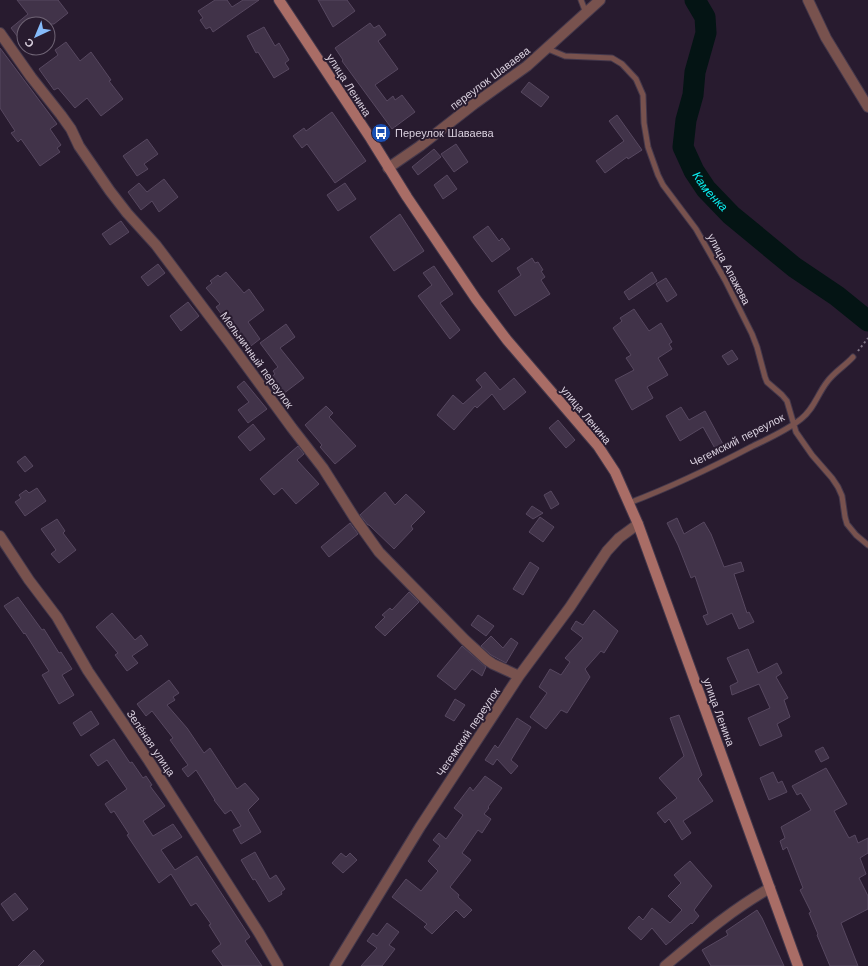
<svg xmlns="http://www.w3.org/2000/svg" width="868" height="966" font-family="'Work Sans',sans-serif">
  <style>
    .lines { fill: none; stroke-linecap: round; stroke-linejoin: round }
    .river { stroke: #041414; stroke-width: 21 }
    .building { fill: #413349; stroke: #574860 }
    .lane-casing { stroke: #44384b; stroke-width: 7 }
    .street-casing { stroke: #44384b; stroke-width: 12 }
    .secondary-casing { stroke: #44384b; stroke-width: 12 }
    .path { stroke: #7e7384; stroke-width: 2; stroke-dasharray: 2 3; stroke-linecap: butt }
    .lane { stroke: #78524e; stroke-width: 5 }
    .street { stroke: #78524e; stroke-width: 10 }
    .secondary { stroke: #a96d66; stroke-width: 10 }
    .labels { text-anchor: middle; stroke-width: 4; stroke-linejoin: round; paint-order: stroke }
    .street-label { font-size: 11px; fill: #dad1df; stroke: #281b2f }
    .poi-label { font-size: 11px; fill: #dad1df; stroke: #281b2f; text-anchor: start }
    .water-label { font-size: 12px; font-style: italic; fill: #0aeef0; stroke: #281b2f }
  </style>
  <rect width="100%" height="100%" fill="#281b2f"/>
  <g class="lines">
    <path class="river" id="s1" d="M695,0L705,17L706,33L695,72L693,95L686,120L683,147L694,171L706,189L731,215L794,267L837,296L868,321"/>
  </g>
  <path class="building" d="M17,0H58L68,13L54,24H24V45L11,28L28,14Z
    M215,0H227L232,7L243,0H259L213,32L210,27L206,29L200,20L203,18L198,11Z
    M318,0H347L355,11L333,27Z
    M370,23L374,28L379,25L386,35L378,41L398,69L375,85L387,101L393,96L395,100L402,95L415,112L392,129L342,61L343,60L335,48Z
    M264,27L275,46L279,43L289,60L285,63L289,69L274,78L258,52L256,53L247,36Z
    M66,42L80,61L91,52L111,80L109,81L123,99L101,116L87,98L75,108L58,88L54,90L39,69L58,55L55,50Z
    M0,48L57,124L50,129L61,145L57,148L60,152L40,166L21,139L18,142L11,133L15,131L0,108Z
    M529,82L549,97L541,107L521,92Z
    M332,112L366,161L335,183L307,144L302,148L293,136L304,128L306,131Z
    M617,115L642,150L628,159L627,157L605,173L596,161L624,141L609,121Z
    M147,139L158,154L144,164L148,169L137,176L123,156Z
    M456,144L468,162L454,172L441,154Z
    M434,149L441,157L418,175L412,167Z
    M447,175L457,189L443,199L434,185Z
    M164,179L178,197L159,212L152,201L141,210L128,192L139,183L147,192Z
    M345,183L356,199L338,211L327,195Z
    M400,214L424,251L394,271L370,237Z
    M121,221L129,232L110,245L102,234Z
    M488,226L499,241L502,238L510,249L492,262L473,237Z
    M532,258L535,263L538,262L543,270L541,271L545,277L541,280L550,294L515,316L498,291L521,275L517,268Z
    M158,264L165,273L148,286L141,277Z
    M434,266L453,294L440,303L460,330L450,339L418,296L432,285L423,273Z
    M226,272L244,293L249,289L264,310L248,322L260,339L247,349L216,307L220,304L206,288L212,283L210,281L218,275L220,277Z
    M652,272L657,281L629,300L624,292Z
    M666,278L677,295L667,302L656,284Z
    M188,302L199,316L181,331L170,316Z
    M634,309L649,331L661,323L672,342L669,344L672,349L658,358L668,375L647,387L653,398L632,410L615,380L634,370L626,358L631,355L613,328L622,321L620,318Z
    M286,324L295,337L280,348L304,378L283,394L270,378L275,374L273,371L278,367L260,343Z
    M732,350L738,359L728,365L722,356Z
    M485,372L500,390L514,378L526,392L504,410L492,394L477,408L475,406L454,430L437,415L453,395L463,404L482,387L476,380Z
    M244,381L267,409L248,423L238,410L249,402L237,387Z
    M326,406L333,413L329,417L356,446L335,464L320,447L322,445L305,425Z
    M681,407L689,420L705,411L725,448L717,452L703,427L680,441L666,416Z
    M558,420L575,440L566,448L549,428Z
    M253,424L265,439L250,451L238,437Z
    M298,446L304,454L297,460L319,484L296,504L282,488L274,495L260,479Z
    M25,456L33,466L25,472L17,462Z
    M37,488L46,501L25,516L15,502L21,498L19,495L26,490L29,493Z
    M551,491L559,504L551,509L544,495Z
    M385,492L395,505L406,494L425,512L411,526L413,529L394,549L369,525H368L360,515Z
    M532,506L543,513L533,519L526,514Z
    M540,517L554,527L543,542L529,532Z
    M677,518L684,534L704,522L711,534L724,567L741,562L744,571L734,574L747,613L749,612L754,622L739,629L732,613L707,625L703,616L708,614L695,576L691,578L678,545L667,523Z
    M57,519L65,531L63,533L76,550L59,563L51,554L56,550L41,529Z
    M350,523L358,534L329,557L321,547Z
    M530,562L539,568L523,595L513,589Z
    M409,592L419,602L385,636L375,627L385,617L382,615L390,608L392,610Z
    M18,597L42,630L44,629L59,653L61,652L72,669L62,675L74,695L59,704L42,675L49,671L25,633L24,634L4,606Z
    M594,610L618,631L604,653L601,651L585,669L590,677L567,713L561,710L546,729L530,717L547,693L539,687L550,669L561,675L570,662L565,658L583,638L571,629L576,621L583,625Z
    M112,613L135,640L141,635L148,645L132,656L138,663L127,671L115,655L118,653L96,627Z
    M478,615L494,626L486,636L471,625Z
    M491,636L503,648L511,638L518,643L506,663L491,655L481,646Z
    M462,646L486,667L482,676L472,669L455,690L437,676Z
    M748,649L758,673L777,663L782,673L776,677L788,698L784,700L790,717L777,724L782,736L760,746L748,718L770,708L759,684L732,695L730,686L738,682L727,658Z
    M169,680L179,693L173,697L175,700L167,705L187,728L204,753L210,748L237,789L245,783L259,799L248,810L261,832L241,844L233,830L241,826L231,810L225,814L214,800H215L196,770L188,777L182,769L188,765L170,740L173,738L152,711L146,716L137,704Z
    M455,699L465,705L454,721L445,716Z
    M91,711L99,724L81,736L73,723Z
    M679,715L702,775L698,779L713,801L683,821L691,833L682,840L669,819L665,823L657,813L677,798L659,778L684,756L670,718Z
    M517,718L531,727L511,760L518,766L511,774L497,759L493,765L485,760L495,745L498,748Z
    M114,739L130,763L132,762L143,778L146,776L152,785L150,786L165,806L143,821L153,836L173,824L182,837L161,850L175,870L197,856L250,937L245,941L262,966H223L212,951L221,944L209,925L211,924L196,903L191,906L171,874L159,883L127,835L129,834L114,811L111,813L105,804L127,789L107,760L98,766L90,755Z
    M823,747L829,758L821,762L815,751Z
    M826,768L847,804L834,811L849,838L855,835L858,843L868,838V853L860,858L866,874L859,878L868,896V909L841,923L858,966H830L817,935L818,934L809,913L811,912L800,890L803,888L787,847L783,850L780,841L785,838L781,827L811,810L801,793L797,795L792,786Z
    M773,772L778,783L782,781L787,792L769,800L760,778Z
    M485,776L502,788L488,807L489,808L484,814L491,819L482,833L478,830L462,853L471,860L450,887L459,895L458,897L472,910L464,918L456,910L432,934L424,927L427,924L392,897L406,879L421,891L438,871L428,861L440,846L433,840L439,833L446,839L463,815L454,808L470,787L473,791Z
    M255,852L270,879L276,875L285,889L281,892L282,894L269,902L255,879L253,880L241,860Z
    M341,853L346,857L350,853L357,860L343,873L332,863Z
    M690,861L712,886L694,910L699,916L692,924L691,923L666,945L652,928L641,940L628,928L639,916L643,920L652,908L670,923L682,910L668,896L681,883L674,875Z
    M15,893L28,909L13,921L1,904Z
    M757,910L762,918L784,966H711L702,950L728,935L726,931Z
    M387,923L399,932L389,945L395,949L382,966H361L377,948L367,941L373,933L377,936Z
    M34,950L44,961L39,966H18Z"/>
  <g class="lines">
    <g class="lane-casing">
      <path id="lane" d="M581,0L586,13
        M548,49L565,56L612,58L622,64L636,79L643,95L644,123L648,147L658,175L663,185L696,229L725,280L752,334L757,347L765,377L767,382L782,395L787,401L796,432L812,455L832,478L838,487L842,496L845,517L847,524L856,535L868,545
        M629,503C671,487 711,468 751,447C767,439 786,431 801,419C814,409 817,395 827,382C834,372 845,366 853,357"/>
    </g>
    <g class="street-casing">
      <path id="street" d="M808,0L826,38L868,107
        M0,33L31,77L61,115L71,129L79,146L110,191L127,213L156,245L229,342L292,428L323,468L354,517L379,552L465,640L487,660L493,664L519,676
        M388,168L420,146L474,104L527,66L600,0
        M0,536L29,580L57,617L88,671L149,761L259,933L278,966
        M335,966L420,827L519,676L570,607L607,551L619,538L638,524
        M665,966C700,937 730,911 770,888"/>
    </g>
    <g class="secondary-casing">
      <path id="secondary" d="M279,0L371,139L407,197L476,299L507,340L598,446L615,472L638,524L798,966"/>
    </g>
    <path class="path" d="M858,351L868,338"/>
    <use href="#lane" class="lane"/>
    <use href="#street" class="street"/>
    <use href="#secondary" class="secondary"/>
  </g>
  <defs>
    <g id="bus-disc" transform="scale(1)"><circle r="9.5" fill="#1a4fb4" stroke="#281b2f"/><path d="M-5-6H5V4H4V6H2V4H-2V6H-4V4H-5ZM-3.5-4V0h7V-4ZM-3.5 1.2v1.5H-2V1.2ZM2 1.2v1.5H3.5V1.2Z" fill="#fff"/></g>
  </defs>
  <g fill-rule="evenodd">
    <use href="#bus-disc" x="381" y="133"/>
  </g>
  <g class="labels">
    <g class="street-label">
      <text transform="translate(490 78) rotate(-37)" y="4">переулок Шаваева</text>
      <text transform="translate(349 85) rotate(57)" y="4">улица Ленина</text>
      <text transform="translate(729 269) rotate(62)" y="4">улица Апажева</text>
      <text transform="translate(257 360) rotate(54)" y="4">Мельничный переулок</text>
      <text transform="translate(586 415) rotate(50)" y="4">улица Ленина</text>
      <text transform="translate(737 440) rotate(-27)" y="4">Чегемский переулок</text>
      <text transform="translate(719 712) rotate(70)" y="4">улица Ленина</text>
      <text transform="translate(468 732) rotate(-56)" y="4">Чегемский переулок</text>
      <text transform="translate(151 743) rotate(56)" y="4">Зелёная улица</text>
    </g>
    <g class="poi-label">
      <text x="395" y="137">Переулок Шаваева</text>
    </g>
    <g class="water-label">
      <text dy="4" stroke="none"><textPath href="#s1" startOffset="205">Каменка</textPath></text>
    </g>
  </g>
  <g transform="translate(36 36) rotate(224)"><circle r="19" fill="#281b2f" stroke="#6f6475"/>
  <path d="M0-3L7 15L0 10L-7 15Z" fill="#86bbfb"/>
  <text y="-6" font-size="11" font-weight="bold" text-anchor="middle" fill="#dad1df">С</text>
  </g>
</svg>
